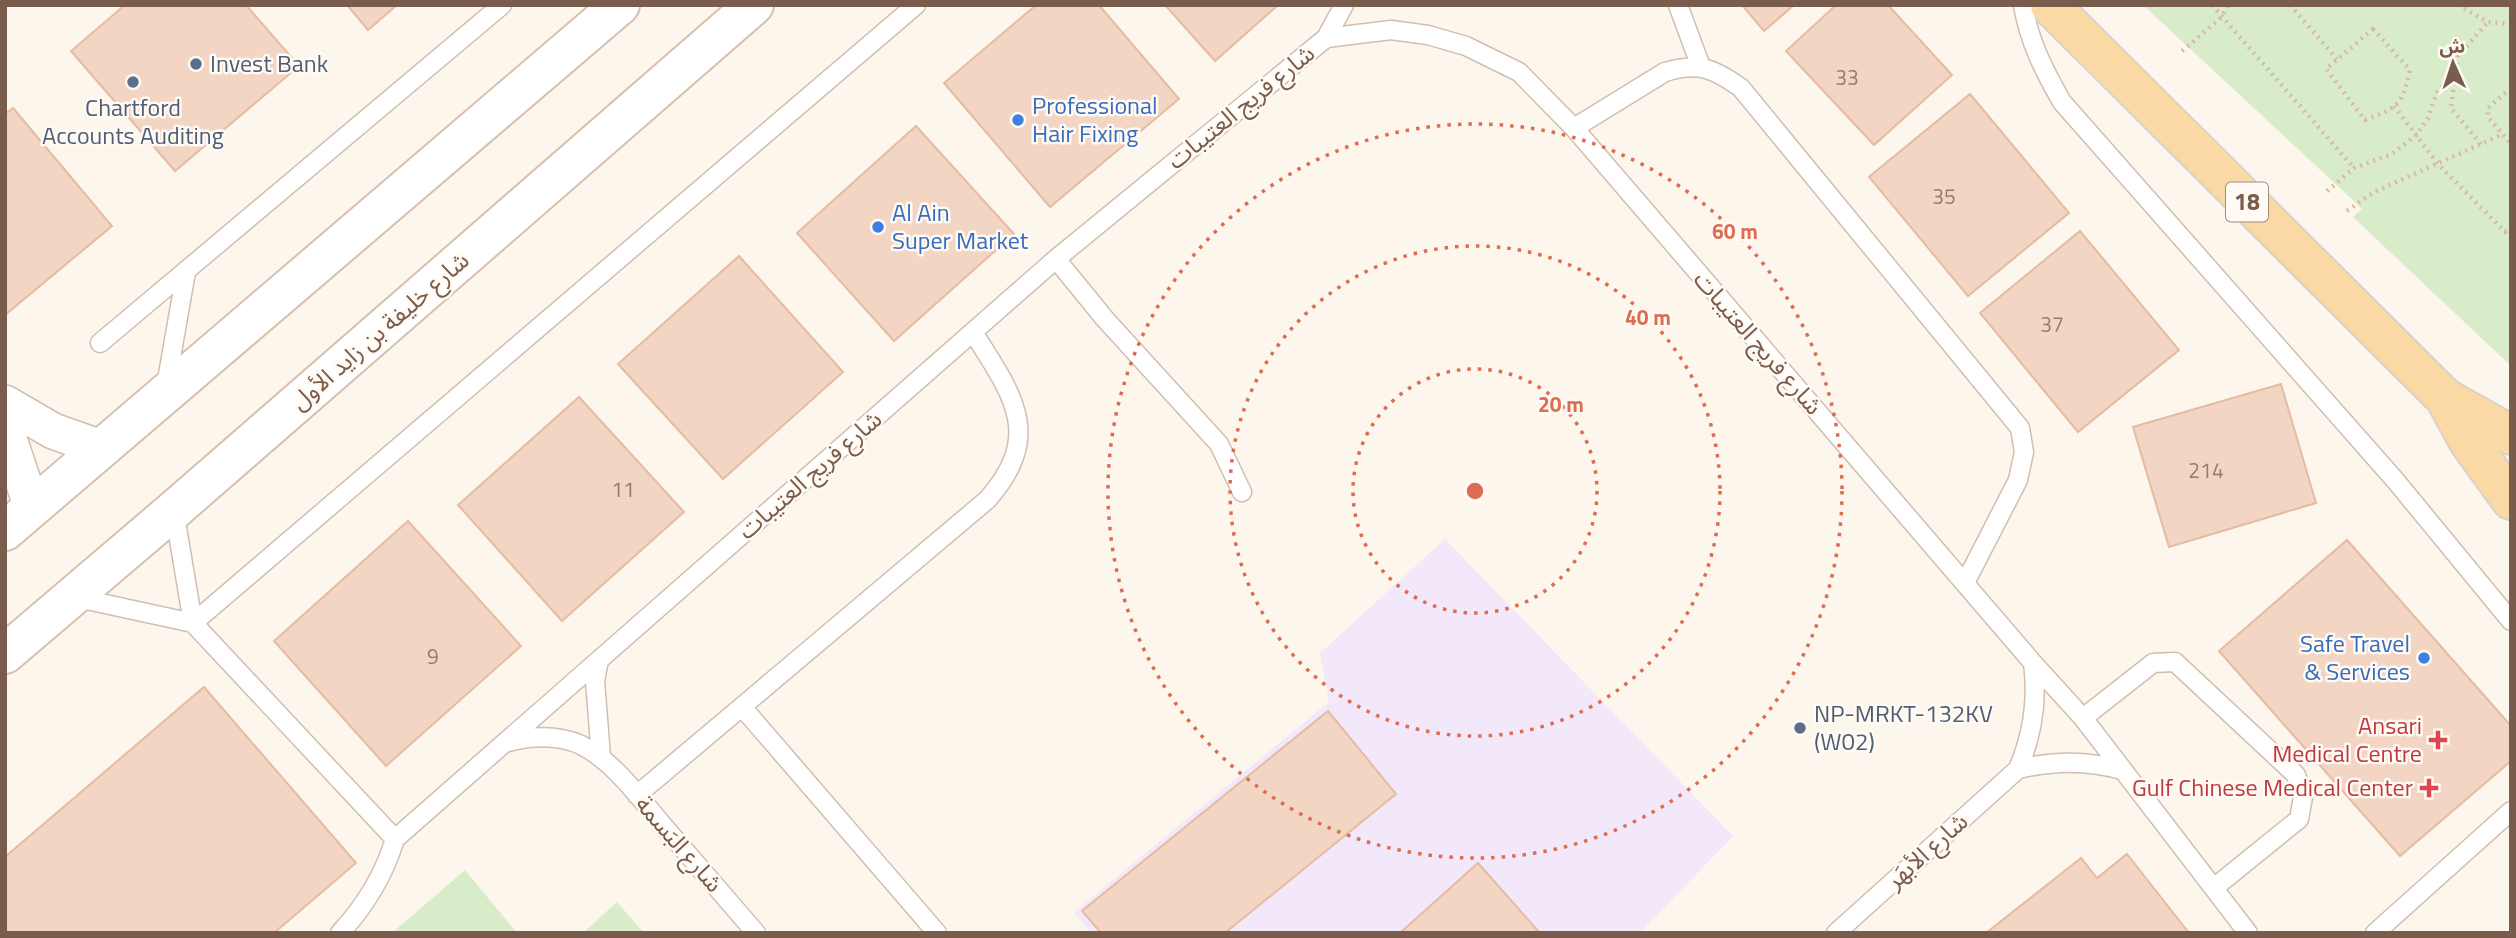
<svg xmlns="http://www.w3.org/2000/svg" width="2516" height="938" font-family="'Titillium Web','Noto Sans Arabic',sans-serif">
  <style>
    .education { fill: #f3e8fa }
    .green { fill: #d8ecc9 }
    .building { fill: #f3d5c3; stroke: #e6bba3; stroke-width: 2 }
    .lines { fill: none; stroke-linecap: round; stroke-linejoin: round }
    .lane-casing { stroke: #d1beb0; stroke-width: 21 }
    .street-casing { stroke: #d1beb0; stroke-width: 38 }
    .secondary-casing { stroke: #d6c0b0; stroke-width: 42 }
    .primary-casing { stroke: #dad1cd; stroke-width: 42 }
    .path { stroke: #d9b8a5; stroke-width: 4.5; stroke-dasharray: 2 5; stroke-linecap: butt }
    .lane { stroke: #fff; stroke-width: 18 }
    .street { stroke: #fff; stroke-width: 35 }
    .secondary { stroke: #fff; stroke-width: 38 }
    .primary { stroke: #fbd9a5; stroke-width: 38 }
    .ring { fill: none; stroke: #dc6d51; stroke-width: 3.5; stroke-dasharray: 3.5 7 }
    .service-dot { fill: #5c6f8a; stroke: #fffaf3; stroke-width: 2.5 }
    .shop-dot { fill: #3f7fe0; stroke: #fffaf3; stroke-width: 2.5 }
    .health-dot { fill: #e0444e; stroke: #fffaf3; stroke-width: 2.5 }
    .labels { text-anchor: middle; stroke-width: 5; stroke-linejoin: round; paint-order: stroke }
    .number-label { font-size: 21px; fill: #987a6a }
    .shield { fill: #fffaf3; stroke: #a28b7f; stroke-width: 2 }
    .shield-label { font-size: 23px; font-weight: bold; fill: #7a5c4d }
    .service-label { font-size: 24px; fill: #4e5e75; stroke: #fffaf3; text-anchor: start }
    .shop-label { font-size: 24px; fill: #366cbe; stroke: #fffaf3; text-anchor: start }
    .street-label { font-size: 24px; fill: #7a5c4d; stroke: #fffaf3 }
    .health-label { font-size: 24px; fill: #be3a42; stroke: #fffaf3; text-anchor: end }
    .centre { fill: #dc6d51; stroke: #fffaf3; stroke-width: 3.5 }
    .ring-label { font-size: 21px; text-anchor: middle; font-weight: bold; fill: #dc6d51; stroke: #fffaf3; stroke-width: 5; stroke-linejoin: round; paint-order: stroke }
  </style>
  <rect width="100%" height="100%" fill="#fdf6ec"/>
  <path class="education" d="M1445,539L1733,836L1640,933H1091L1074,912L1329,702L1320,653Z"/>
  <path class="green" d="M2143,5H2511V366L2353,217L2362,209L2356,203Z
    M465,870L517,933H392Z
    M617,902L644,933H583Z"/>
  <path class="building" d="M125,5H246L299,66L175,171L71,51Z
    M347,5H397L368,30Z
    M1036,5H1099L1179,99L1050,207L944,83Z
    M1165,5H1278L1215,61Z
    M1742,5H1794L1764,31Z
    M1836,5H1888L1952,75L1874,145L1786,51Z
    M1970,94L2069,213L1968,296L1869,177Z
    M13,108L112,226L5,315V114Z
    M916,126L1014,234L894,341L797,233Z
    M2080,231L2179,350L2078,432L1980,313Z
    M739,256L843,372L723,479L618,364Z
    M2281,384L2316,503L2169,547L2133,427Z
    M579,397L684,512L562,621L458,505Z
    M408,521L521,646L386,766L274,641Z
    M2347,540L2511,726V761L2400,856L2219,651Z
    M204,687L356,863L274,933H5V857Z
    M1328,711L1396,794L1225,933H1101L1082,911Z
    M2127,854L2189,933H1986L2081,858L2097,878Z
    M1478,863L1540,933H1400Z"/>
  <g class="lines">
    <g class="lane-casing">
      <path id="lane" d="M1678,5L1701,67
        M2023,5C2029,41 2044,71 2062,102L2395,480L2511,621
        M1326,38L1344,5
        M1574,128L1665,72C1699,62 1713,68 1741,88L2020,428L2024,452L2018,480L1965,583
        M1056,259L1105,319L1219,444L1242,492
        M100,343L502,5
        M166,386L186,272
        M174,510L193,623L395,839
        M73,597L193,623
        M193,623L916,5
        M599,660L595,681L601,757
        M743,708L937,933
        M2083,718L2153,663L2175,662L2296,775L2303,797L2299,819L2215,887
        M508,742C532,736 557,734 581,745C613,761 638,796 661,823C693,860 724,896 756,933
        M2018,769C2054,761 2086,760 2122,770
        M637,795L987,500C1045,435 1012,394 973,332
        M340,933C366,905 384,875 395,839L1056,259L1326,38L1391,30L1428,35L1466,46L1519,72L1574,128L2033,663L2083,718L2248,933
        M1836,933L2018,769C2033,734 2038,701 2033,663
        M2375,933L2511,811"/>
    </g>
    <g class="street-casing">
      <path id="street" d="M5,403L53,431L101,448
        M5,427L32,508"/>
    </g>
    <g class="secondary-casing">
      <path id="secondary" d="M5,531L620,5
        M5,654L174,510L754,5"/>
    </g>
    <g class="primary-casing">
      <path id="primary" d="M2050,5L2445,398L2469,442L2511,500
        M2445,398L2511,435"/>
    </g>
    <path class="path" d="M2212,5L2354,168
      M2290,5L2337,59
      M2458,5L2488,22L2511,24
      M2373,29L2410,70C2402,105 2399,107 2365,120L2326,69Z
      M2182,51L2222,17L2228,5
      M2511,88L2488,108V117L2511,144
      M2394,106L2438,164L2511,238
      M2481,144L2451,108L2458,56L2488,22
      M2327,191L2354,168L2392,154L2416,135L2428,118L2438,89L2455,78
      M2347,211L2374,192L2503,134
      M2505,232L2511,227"/>
    <use href="#lane" class="lane"/>
    <use href="#street" class="street"/>
    <use href="#secondary" class="secondary"/>
    <use href="#primary" class="primary"/>
  </g>
  <g class="ring">
    <circle cx="1475" cy="491" r="122"/>
    <circle cx="1475" cy="491" r="245"/>
    <circle cx="1475" cy="491" r="367"/>
  </g>
  <g class="service-dot">
    <circle cx="196" cy="64" r="7"/>
    <circle cx="133" cy="82" r="7"/>
    <circle cx="1800" cy="728" r="7"/>
  </g>
  <g class="shop-dot">
    <circle cx="1018" cy="120" r="7"/>
    <circle cx="878" cy="227" r="7"/>
    <circle cx="2424" cy="658" r="7"/>
  </g>
  <g class="health-dot">
    <path d="M2434.5 729.5h7v7h7v7h-7v7h-7v-7h-7v-7h7z"/>
    <path d="M2425.5 777.5h7v7h7v7h-7v7h-7v-7h-7v-7h7z"/>
  </g>
  <g class="labels">
    <g class="number-label">
      <text x="1847" y="85">33</text>
      <text x="1944" y="204">35</text>
      <text x="2052" y="332">37</text>
      <text x="2206" y="478">214</text>
      <text x="623" y="497">11</text>
      <text x="433" y="664">9</text>
    </g>
    <rect class="shield" x="2226" y="182.5" width="42" height="39" rx="5"/>
    <g class="shield-label">
      <text x="2247" y="210">18</text>
    </g>
    <g class="service-label">
      <text x="210" y="72">Invest Bank</text>
      <text x="133" y="116" text-anchor="middle">Chartford<tspan x="133" dy="28">Accounts Auditing</tspan></text>
      <text x="1814" y="722">NP-MRKT-132KV<tspan x="1814" dy="28">(W02)</tspan></text>
    </g>
    <g class="shop-label">
      <text x="1032" y="114">Professional<tspan x="1032" dy="28">Hair Fixing</tspan></text>
      <text x="892" y="221">Al Ain<tspan x="892" dy="28">Super Market</tspan></text>
      <text x="2410" y="652" text-anchor="end">Safe Travel<tspan x="2410" dy="28">&amp; Services</tspan></text>
    </g>
    <g class="street-label">
      <text transform="translate(1241 107) rotate(-39)" y="8">شارع فريج العتيبات</text>
      <text transform="translate(380 331) rotate(-41)" y="8">شارع خليفة بن زايد الأول</text>
      <text transform="translate(1758 343) rotate(49)" y="8">شارع فريج العتيبات</text>
      <text transform="translate(810 475) rotate(-41)" y="8">شارع فريج العتيبات</text>
      <text transform="translate(679 844) rotate(49)" y="8">شارع البَسمة</text>
      <text transform="translate(1927 851) rotate(-42)" y="8">شارع الأبهَر</text>
    </g>
    <g class="health-label">
      <text x="2422" y="734">Ansari<tspan x="2422" dy="28">Medical Centre</tspan></text>
      <text x="2413" y="796">Gulf Chinese Medical Center</text>
    </g>
  </g>
  <circle cx="1475" cy="491" r="10" class="centre"/>
  <g class="ring-label">
    <text x="1735" y="239">60 m</text>
    <text x="1648" y="325">40 m</text>
    <text x="1561" y="412">20 m</text>
  </g>
  <rect width="2516" height="938" fill="none" stroke="#7a5c4d" stroke-width="14"/>
  <g transform="translate(2453 63) rotate(357)" stroke="#fffaf3" stroke-width="5" paint-order="stroke">
  <path d="M0-5L12 26L0 18L-12 26Z" fill="#7a5c4d"/>
  <text y="-10" font-size="19" font-weight="bold" text-anchor="middle" fill="#7a5c4d">ش</text>
  </g>
</svg>
